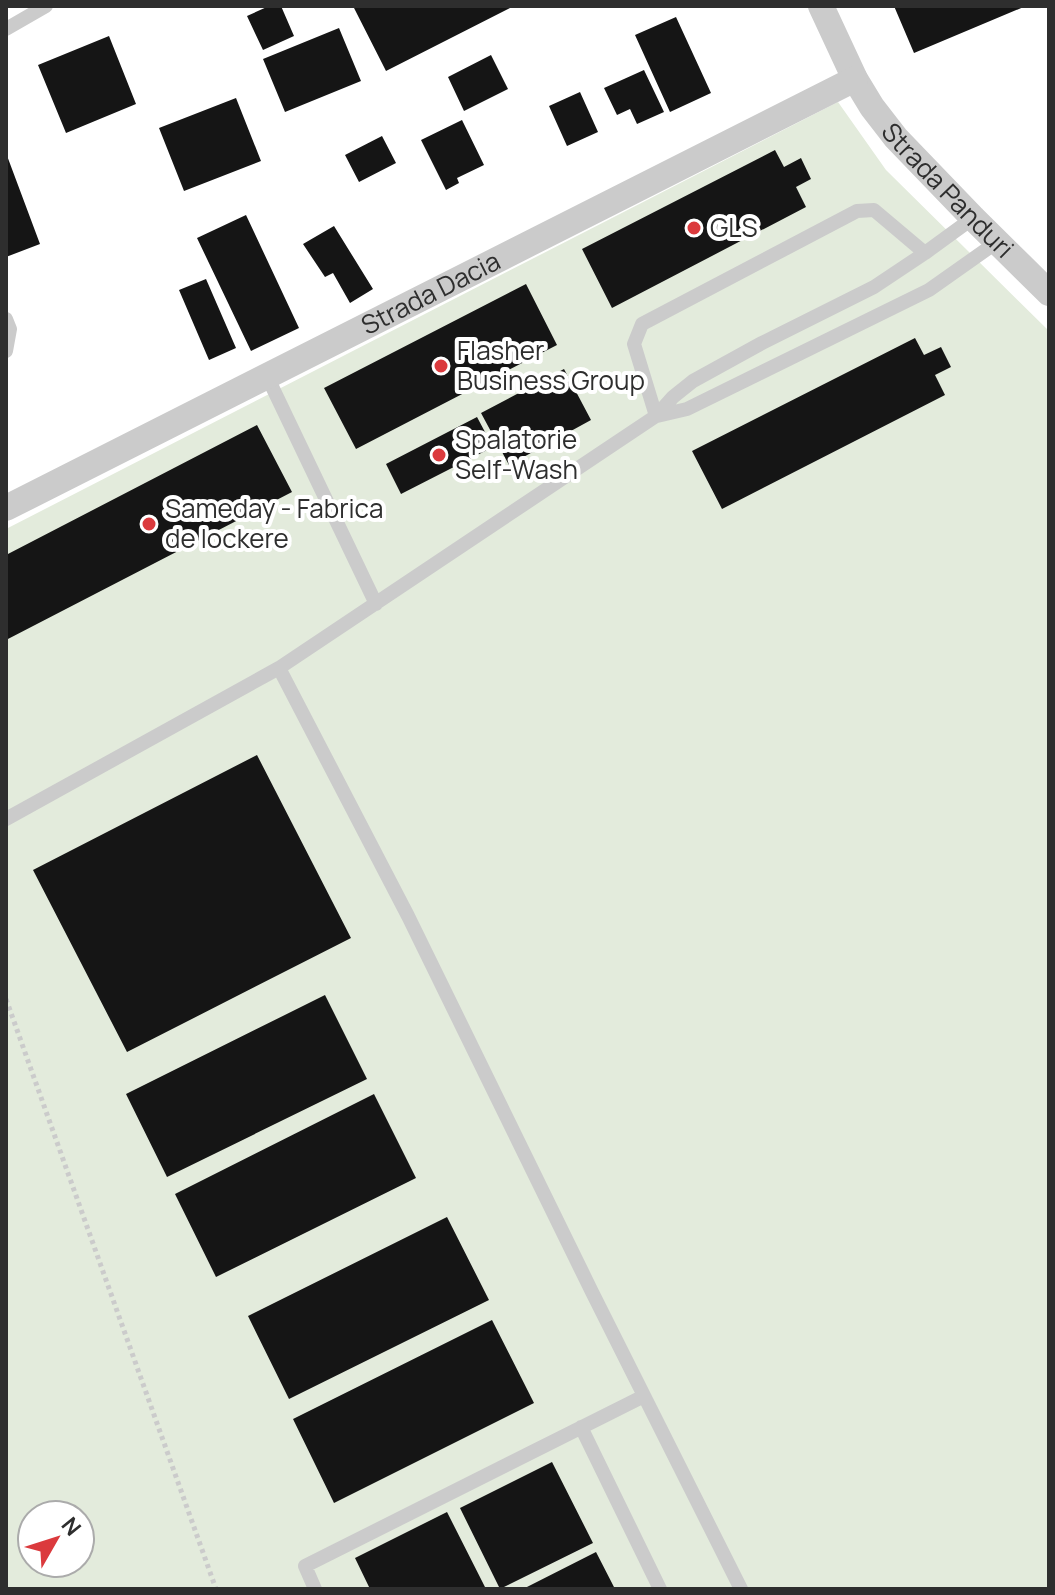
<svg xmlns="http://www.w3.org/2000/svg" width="1055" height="1595" font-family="Manrope,sans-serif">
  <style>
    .green { fill: #e3ebdc; fill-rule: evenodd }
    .building { fill: #151515 }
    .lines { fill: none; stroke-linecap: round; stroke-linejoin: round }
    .path { stroke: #cbcbcb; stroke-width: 5; stroke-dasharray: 4 4; stroke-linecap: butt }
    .lane { stroke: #cbcbcb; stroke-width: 14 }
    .street { stroke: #cbcbcb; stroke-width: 26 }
    .poi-dot { fill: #db3a3d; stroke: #fff; stroke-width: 3 }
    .labels { text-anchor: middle; stroke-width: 8; stroke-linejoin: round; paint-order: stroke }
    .street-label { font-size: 26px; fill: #2e2e2e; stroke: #fff }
    .poi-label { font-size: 26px; fill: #2e2e2e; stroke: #fff; text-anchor: start }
  </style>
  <rect width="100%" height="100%" fill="#fff"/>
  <path class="green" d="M838,102L886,170L1049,331V1589H6V529ZM32,1515H80V1563H32Z"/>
  <path class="building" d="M269,6H281L294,36L263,50L247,16Z
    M353,6H514L386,71Z
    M894,6H1026L914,53Z
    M676,17L711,93L670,112L635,35Z
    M339,28L361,81L285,112L263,59Z
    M109,36L136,104L66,133L38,65Z
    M491,55L508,89L464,111L448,77Z
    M644,70L664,112L637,124L630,109L617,115L604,88Z
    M580,92L598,132L567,146L549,106Z
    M236,98L261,161L184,191L159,128Z
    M462,120L484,165L457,178L459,183L446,190L421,140Z
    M382,136L396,163L359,182L345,155Z
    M775,150L784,167L801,158L811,179L796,187L806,207L612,308L582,249Z
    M6,153L40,244L6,257Z
    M246,215L299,328L251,351L197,238Z
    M334,226L373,289L350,303L333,273L325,277L303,244Z
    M206,279L236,348L209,360L179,290Z
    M526,284L557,345L356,449L324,388Z
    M915,338L924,355L941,347L951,367L935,375L945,395L722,509L692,451Z
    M564,369L591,420L509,465L481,413Z
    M477,417L493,447L401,494L386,464Z
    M257,425L292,492L6,640V555Z
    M257,755L351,938L127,1052L33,870Z
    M325,995L367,1079L167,1177L126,1094Z
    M374,1094L416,1178L216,1277L175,1194Z
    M447,1217L489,1300L289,1399L248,1316Z
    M492,1320L534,1403L334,1503L293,1419Z
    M552,1462L593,1543L500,1589L460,1508Z
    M447,1512L486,1589H370L355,1558Z
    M596,1552L615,1589H523Z"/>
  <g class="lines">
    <path class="path" d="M6,999L216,1589"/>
    <path class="lane" d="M6,29L46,6
      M6,319L10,329L6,351
      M267,376L376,604
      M656,416L634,344L642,324L857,211L874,210L925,253
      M657,416L687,409L929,290L997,242
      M279,668L408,916L592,1292L741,1589
      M6,819L279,668L656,416L673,397L693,381L762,343L874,287L925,253L973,218
      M581,1427L660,1589
      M315,1589L305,1566L644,1396"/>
    <g class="street">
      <path id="s1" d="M821,6L855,79L872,107L896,138L973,218L1049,293"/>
      <path id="s2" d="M6,508L855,79"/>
    </g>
  </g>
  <g class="poi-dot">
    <circle cx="694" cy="228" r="8"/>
    <circle cx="441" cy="366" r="8"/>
    <circle cx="439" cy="455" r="8"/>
    <circle cx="149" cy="524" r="8"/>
  </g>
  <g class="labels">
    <g class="street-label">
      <text dy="9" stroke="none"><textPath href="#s1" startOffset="226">Strada Panduri</textPath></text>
      <text dy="9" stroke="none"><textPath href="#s2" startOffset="476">Strada Dacia</textPath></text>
    </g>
    <g class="poi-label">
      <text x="710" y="237">GLS</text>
      <text x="457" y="360">Flasher<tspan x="457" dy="30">Business Group</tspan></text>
      <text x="455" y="449">Spalatorie<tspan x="455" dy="30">Self-Wash</tspan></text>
      <text x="165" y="518">Sameday - Fabrica<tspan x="165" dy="30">de lockere</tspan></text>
    </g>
  </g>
  <rect width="1055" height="1595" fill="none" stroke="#2e2e2e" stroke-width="16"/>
  <g transform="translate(56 1539) rotate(51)"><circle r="38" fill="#ffffff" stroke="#ababab" stroke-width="2"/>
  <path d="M0-6L14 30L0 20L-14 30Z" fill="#db3a3d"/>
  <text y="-12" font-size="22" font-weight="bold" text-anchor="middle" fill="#2e2e2e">N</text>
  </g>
</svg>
